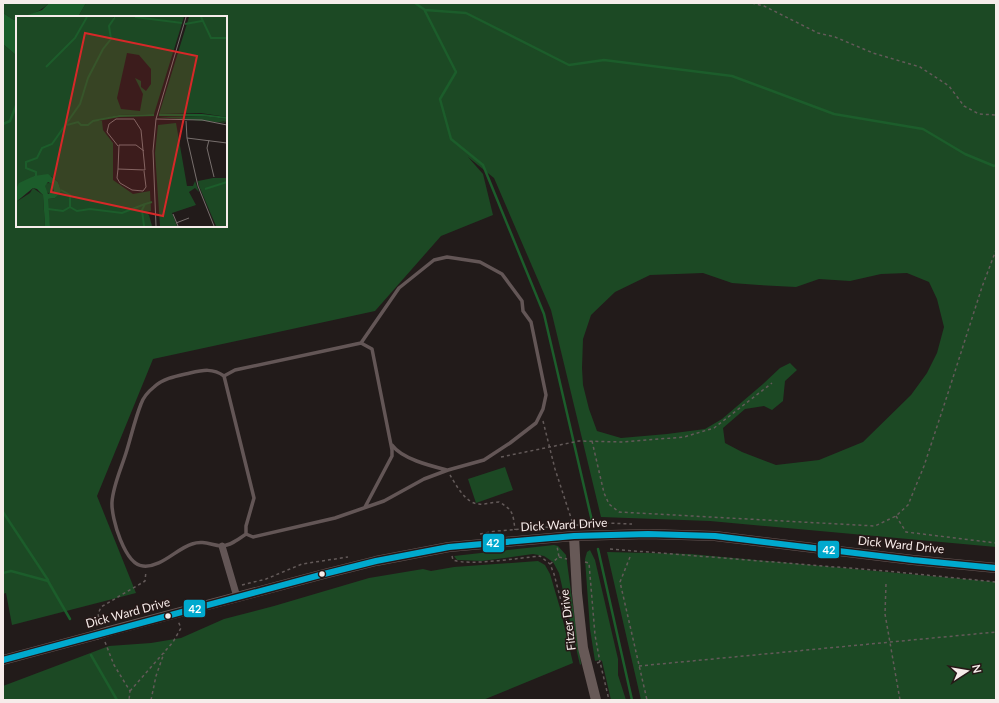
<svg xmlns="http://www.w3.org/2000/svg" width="999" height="703" font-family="Lato,sans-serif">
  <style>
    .green { fill: #1c4924; fill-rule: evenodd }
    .water { fill: #1c5d2b }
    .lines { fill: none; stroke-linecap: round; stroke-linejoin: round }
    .stream { stroke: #1c5d2b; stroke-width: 2.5 }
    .path { stroke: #635a59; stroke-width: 1.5; stroke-dasharray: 3 3; stroke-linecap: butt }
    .lane { stroke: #635656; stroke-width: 3.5 }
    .street { stroke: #635656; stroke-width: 7 }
    .secondary { stroke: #675957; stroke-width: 10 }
    .secondary-bridge { stroke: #675957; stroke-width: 10 }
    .bus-1-casing { stroke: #261817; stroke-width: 9 }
    .bus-1 { stroke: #00a9ce; stroke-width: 6 }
    .bus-dot { fill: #f6ecea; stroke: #261817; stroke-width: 1.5 }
    .labels { text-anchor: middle; stroke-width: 3; stroke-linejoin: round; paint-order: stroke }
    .street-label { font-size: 12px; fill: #f6ecea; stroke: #261817 }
    .inset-river { fill: none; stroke: #1c5d2b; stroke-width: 2 }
    .inset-road { fill: none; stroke: #776f6d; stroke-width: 1 }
    .view { fill: #d62828; fill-opacity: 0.15; stroke: #d62828; stroke-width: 2 }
    .inset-edge { fill: none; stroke: #f6ecea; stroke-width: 2 }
    .line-badge { stroke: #261817; stroke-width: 1.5 }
    .badge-label { font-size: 11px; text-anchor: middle; font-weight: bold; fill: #fff }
  </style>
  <rect width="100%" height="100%" fill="#221b1a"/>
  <path class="green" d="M3,3H49C41,11 29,17 17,17V19L14,20L3,13Z
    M86,3H996V547L710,521L601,517L551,310L494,178L468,157L483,174L493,215L441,236L375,311L153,359L97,496L136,593L12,625L6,593L3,594V44L17,56V226H226V17H78ZM703,273L732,283L759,285L796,287L819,279L850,281L881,274L907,273L929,282L937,299L944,327L937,353L927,373L911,395L863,442L819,460L776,465L742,452L725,443L723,428L745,409L764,406L772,410L783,401L785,381L797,370L790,363L780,368L763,384L722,419L705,429L667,434L621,438L597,431L589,409L583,385L582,368L583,339L591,315L615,292L650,275Z
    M505,467L513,490L476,503L468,479Z
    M554,545L558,546L566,555L581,664L580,665L559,573L553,562L544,556L533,554L482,561L457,560L454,556Z
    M590,550L595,560L618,659V675L626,700H611L602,661L600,660L595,661L590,629L585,559L587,552Z
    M607,552L690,554L996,582V700H641Z
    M538,561L545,565L550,574L560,608L573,663L483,700H3V686L109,646L151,643L181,638L224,619L274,606L369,578L423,569L431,571L454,567Z"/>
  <path class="water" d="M49,3H86L78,17H22L42,10Z
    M3,13L14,20L17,19V56L3,44Z"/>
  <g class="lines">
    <path class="stream" d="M415,3L425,10L466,13L569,65L604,60L732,76L834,114L923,129L965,154L994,166L996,165
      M425,11L456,72L440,99L451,139L483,165L544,314L592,521
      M3,124L10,121L17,103
      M3,512L48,580
      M598,549L632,700
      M3,573L11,571L48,581L70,619
      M91,655L117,700"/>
    <path class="path" d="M752,3L764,6L818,33L835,37L873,53L920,67L949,86L964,106L979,114L996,115
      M543,421L555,469L573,524
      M592,441L604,493L609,504L619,512L875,526L896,516L908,505L924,466L949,390L982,287L996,250
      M501,457L579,441L623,442L684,437L714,428L772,383
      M450,475C456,485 466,504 479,504C485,505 492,502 499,502C513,510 513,513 515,530
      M896,516L906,532L996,543
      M480,534L496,531L605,523L632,524
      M610,549L886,571L996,582
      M452,556L453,560C470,566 519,558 540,556L550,564L554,574L573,647
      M559,557L567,559
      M630,557L620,582L647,700
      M585,562L589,563L595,635L600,662
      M550,564L559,557L557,546
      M886,584L885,614L900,700
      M242,585L266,579L302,564L348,557
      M100,623L98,614L101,607L145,581L146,571
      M105,642L114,665L130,691L129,700
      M597,663L600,662L609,700
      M639,666L996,632
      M130,691L173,642L181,628L178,621
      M151,700L156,676L164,653"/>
    <path class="lane" d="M224,376L235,370L361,343L372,349L392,450V456L365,507
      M392,445C402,459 431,466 447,470
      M246,534C239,539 230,546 221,546C211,545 203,540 192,544C176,549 161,568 143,566C125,565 111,518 112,502C113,486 121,469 126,453C131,437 135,419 141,404C143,398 149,391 154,387C164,378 177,376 190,373C203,370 213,368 224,376L254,498L246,526V534L253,537L335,518L384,501L424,479L448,470L484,460L510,443L536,423L543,409L546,395L531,322L523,311L522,301L502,274L480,262L447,257L434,260L399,288L361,343"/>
    <path class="street" d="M222,546L237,597"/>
    <path class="secondary" d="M574,536L577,593L583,648L596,700
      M109,631L324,574L376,561L449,547L574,536L648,534L715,536L913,560L996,568
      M3,660L96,635"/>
    <path class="secondary-bridge" d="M96,635L109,631"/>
    <g class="bus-1-casing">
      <path id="bus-1" d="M3,660L324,574L376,561L449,547L574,536L648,534L715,536L913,560L996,568"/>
    </g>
    <use href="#bus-1" class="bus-1"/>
  </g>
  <g class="bus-dot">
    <circle cx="322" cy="574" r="3.5"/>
    <circle cx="168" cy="616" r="3.5"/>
  </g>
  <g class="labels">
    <g class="street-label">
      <text transform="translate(564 525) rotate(-3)" y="4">Dick Ward Drive</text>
      <text transform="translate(901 545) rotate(6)" y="4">Dick Ward Drive</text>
      <text transform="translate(128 613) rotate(-15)" y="4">Dick Ward Drive</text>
      <text transform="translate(568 620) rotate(-97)" y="4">Fitzer Drive</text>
    </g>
  </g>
  <g transform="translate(16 16)">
    <rect width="211" height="211" fill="#221b1a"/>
    <path d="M0,1H97V4L100,1H168L138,98L103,99L78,105H86L87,114L97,127V164L117,178L134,175L135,195L130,196L133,199L136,210H34L31,189L32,183L39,182L44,173L42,166L35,160H18L0,173ZM111,37L123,39L135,53V68L130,75L125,71V65L119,62L127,78L124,95L105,93L101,82ZM173,1H211V101L185,97L143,98ZM187,100L211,103V106L204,105L211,107L142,101ZM160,107L171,170H177L179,165L183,176L179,172L173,176L180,189L156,197L161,210H144L139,137L142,109ZM197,162H211V210H200L183,170L182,165ZM28 172a5 5 0 1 1 10 0a5 5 0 1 1-10 0ZM17,172L27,179L29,210H0V186L14,177Z" fill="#1c4924" fill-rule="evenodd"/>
    <path d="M32,158L42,166L45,175L39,182L32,183L34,210H29L27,179L21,173L17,172L0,186V173L3,167L18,160ZM32,166L36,168L38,175L32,178L29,170Z" fill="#1c5d2b" fill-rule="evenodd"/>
    <path class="inset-river" d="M119,1L166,7M185,1L195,22H211M169,8L186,5M30,51L59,22L71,1M143,99H186L211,102M51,109L62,106L65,109H72L77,105L103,100L138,99M20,160V156L10,152V146L21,142L26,132L36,128L64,88L72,62L87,33L95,23L93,10L99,1M189,173L211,166M45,174L54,179V191L61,195L74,193L106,197L129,188M32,193L47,195L54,191M128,210L126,194L129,188L136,186"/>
    <path class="inset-road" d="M140,103L186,104L211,109M170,105L171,122L182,170L198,210M171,122L211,127M193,124L191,132L198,161M102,130L91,116L93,108L100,103H118L125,114L129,154L102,153L101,162L104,167L116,174L127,175L130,171L128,155M102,153L103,129H120L128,135M157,198L162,210M160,207L173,202M140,210L137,135L140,103L170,1"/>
    <path class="view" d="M69,17L181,40L147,200L35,176Z"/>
    <rect width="211" height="211" class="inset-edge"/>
  </g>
  <g class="line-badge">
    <rect x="482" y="533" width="23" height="20" rx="4" fill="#00a9ce"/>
    <rect x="817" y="540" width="23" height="19" rx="4" fill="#00a9ce"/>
    <rect x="183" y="599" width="23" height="19" rx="4" fill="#00a9ce"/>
  </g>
  <g class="badge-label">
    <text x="493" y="547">42</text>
    <text x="829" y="554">42</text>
    <text x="195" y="613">42</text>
  </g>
  <rect width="999" height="703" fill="none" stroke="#f6ecea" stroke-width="8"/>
  <g transform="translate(967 671) rotate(78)" stroke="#261817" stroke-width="3" paint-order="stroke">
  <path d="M0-3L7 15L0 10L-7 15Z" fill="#f6ecea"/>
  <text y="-6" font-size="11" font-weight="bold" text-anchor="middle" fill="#f6ecea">N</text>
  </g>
</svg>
